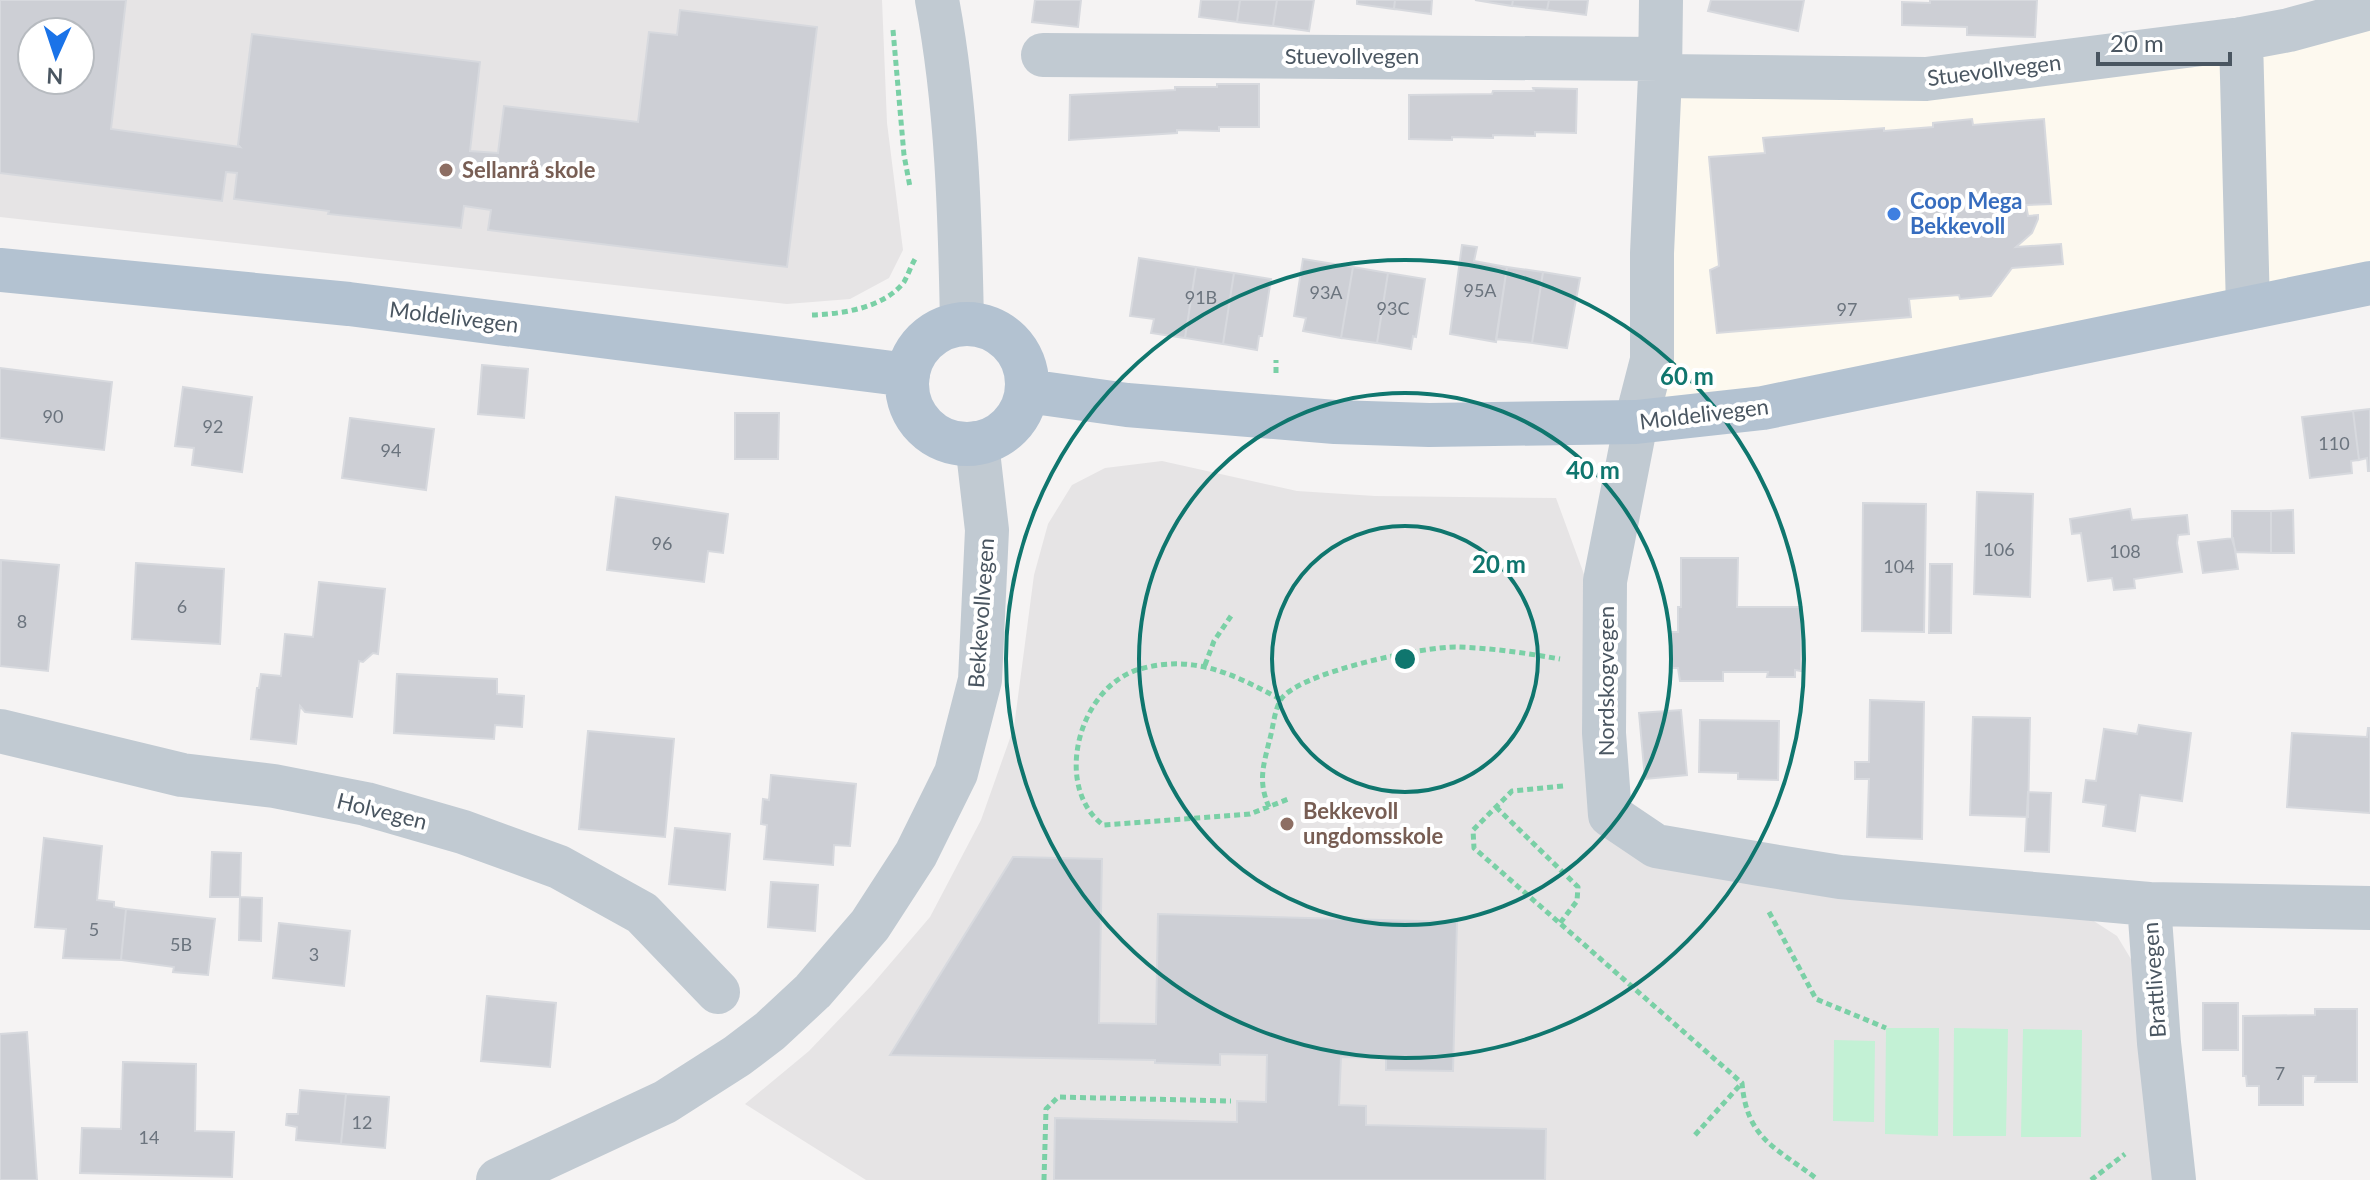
<svg xmlns="http://www.w3.org/2000/svg" width="2370" height="1180" font-family="Lato,sans-serif">
  <style>
    .commercial { fill: #fdf9ef }
    .education { fill: #e6e4e5; fill-rule: evenodd }
    .green { fill: #c3f1d5 }
    .building { fill: #cdcfd5; stroke: #d7d9de; stroke-width: 2; fill-rule: evenodd }
    .lines { fill: none; stroke-linecap: round; stroke-linejoin: round }
    .path { stroke: #7ad0a6; stroke-width: 5; stroke-dasharray: 6 4; stroke-linecap: butt }
    .minor { stroke: #c1cad2; stroke-width: 44 }
    .major { stroke: #b3c2d1; stroke-width: 44 }
    .ring { fill: none; stroke: #0f766e; stroke-width: 4 }
    .education-dot { fill: #8d6e63; stroke: #fff; stroke-width: 3 }
    .shop-dot { fill: #3f7fe0; stroke: #fff; stroke-width: 3 }
    .labels { text-anchor: middle; stroke-width: 8; stroke-linejoin: round; paint-order: stroke }
    .number-label { font-size: 18px; fill: #6b747e }
    .street-label { font-size: 22px; fill: #4a5661; stroke: #fff }
    .education-label { font-size: 22px; font-weight: bold; fill: #785e54; stroke: #fff; text-anchor: start }
    .shop-label { font-size: 22px; font-weight: bold; fill: #366cbe; stroke: #fff; text-anchor: start }
    .centre { fill: #0f766e; stroke: #fff; stroke-width: 4 }
    .ring-label { font-size: 24px; text-anchor: middle; font-weight: bold; fill: #0f766e; stroke: #fff; stroke-width: 8; stroke-linejoin: round; paint-order: stroke }
  </style>
  <rect width="100%" height="100%" fill="#f5f3f3"/>
  <path class="commercial" d="M2370,28V264L1659,407L1679,90Z"/>
  <path class="education" d="M0,0H882L887,123L903,250L889,278L850,299L787,304L0,217ZM32,32H80V80H32Z
    M1162,461L1297,491L1375,496L1556,498L1585,577L1582,727L1597,829L2086,916L2117,936L2137,969L2156,1180H866L745,1104L809,1051L871,986L930,917L981,820L1014,727L1034,575L1048,524L1072,485L1105,468Z"/>
  <path class="green" d="M1886,1028H1939L1938,1136L1885,1134Z
    M1954,1028L2008,1029L2006,1136H1953Z
    M2023,1029L2082,1030L2081,1137H2021Z
    M1834,1040L1875,1041L1874,1122L1833,1121Z"/>
  <path class="building" d="M0,0H126L111,129L240,147L238,145L252,34L480,62L470,151L498,153L504,106L638,122L649,32L677,35L680,10L817,27L787,267L488,230L491,210L464,206L461,228L328,214L329,211L234,199L237,173L226,172L222,201L0,173ZM32,32H80V80H32Z
    M1035,0H1081L1078,27L1032,22Z
    M1201,0H1240L1237,22L1199,17Z
    M1240,0H1277L1273,26L1237,22Z
    M1277,0H1314L1309,31L1273,26Z
    M1357,0H1395L1394,9L1357,4Z
    M1395,0H1432L1431,14L1394,9Z
    M1475,0H1513L1512,6Z
    M1513,0H1549L1547,10L1512,6Z
    M1549,0H1588L1586,15L1547,10Z
    M1711,0H1804L1798,31L1708,11Z
    M1930,0H2037L2035,37L1967,35V27L1902,25V2L1930,3Z
    M1217,84H1259V127H1219V131L1177,130V133L1069,140L1070,95L1175,90V87H1217Z
    M1533,88L1577,89L1576,133L1535,132V136L1493,135V138L1452,137V140L1409,139V95L1492,94L1493,91H1534Z
    M1972,119L1973,125L2044,119L2051,204L2026,205L2028,216L2038,215V219L2032,233L2016,247L2061,244L2063,264L2012,268L1991,296L1960,299L1959,295L1909,299L1911,317L1717,333L1710,270L1719,266L1709,157L1765,153L1763,138L1884,128V131L1933,127V123Z
    M1462,245L1477,247L1474,261L1507,267L1496,342L1450,334Z
    M1139,258L1196,267L1185,338L1151,333L1154,319L1130,316Z
    M1303,259L1353,267L1341,338L1303,331L1306,318L1294,316Z
    M1196,267L1234,273L1223,344L1185,338Z
    M1353,267L1388,273L1377,343L1341,338Z
    M1507,267L1543,272L1532,343L1496,339Z
    M1543,272L1580,278L1567,348L1532,343Z
    M1234,273L1271,279L1262,336H1259L1257,350L1223,344Z
    M1388,273L1425,279L1416,337L1413,336L1411,349L1377,343Z
    M482,365L528,369L524,418L478,414Z
    M0,368L112,382L104,450L0,438Z
    M183,387L252,397L242,472L192,465L194,448L175,446Z
    M2370,409V471H2368L2367,458L2359,460L2353,411Z
    M2353,411L2359,460L2351,461L2352,473L2310,478L2302,417Z
    M735,413H779L778,459H735Z
    M350,418L434,429L426,490L342,478Z
    M1977,492L2033,494L2030,597L1974,594Z
    M616,497L728,514L723,553L708,551L704,582L607,570Z
    M1863,503L1926,504L1924,632L1862,631Z
    M2130,509L2132,520L2187,515L2189,534L2178,535L2177,543L2182,572L2134,579L2135,588L2114,590L2112,578L2088,581L2081,533L2072,534L2070,519Z
    M2293,510L2294,553H2271V511Z
    M2232,511H2271V553L2236,552L2232,539Z
    M2233,538L2238,569L2203,573L2198,542Z
    M1681,558H1738L1737,607H1802L1801,671L1795,670V677H1767L1768,672H1723V681H1680L1678,668H1670V632H1678V607H1681Z
    M1,560L59,565L48,671L0,666Z
    M136,563L224,569L220,644L132,639Z
    M1930,564H1952L1951,633H1929Z
    M319,582L385,589L378,654L373,653L363,662L359,661L352,717L305,712L300,706L296,744L251,739L257,688H259L261,674L281,676L285,634L313,637Z
    M397,674L497,679V694L524,696L522,727L495,725L494,739L394,733Z
    M1870,700L1924,702L1922,839L1867,837L1869,779H1855V762H1869Z
    M1681,710L1687,775L1645,779L1639,713Z
    M1973,717L2030,718L2028,817L1970,815Z
    M1700,720L1779,721L1778,780L1738,779V773L1699,772Z
    M2139,725L2191,733L2182,801L2140,795L2135,831L2103,826L2106,805L2083,802L2086,780L2096,781L2104,729L2137,734Z
    M2368,728H2370V813L2287,807L2292,733L2367,737Z
    M588,731L674,739L665,837L579,829Z
    M771,775L856,784L850,846L834,845L833,865L764,859L767,825L761,824L763,799L769,800Z
    M2028,792L2051,793L2049,852L2025,851Z
    M675,828L730,834L725,890L669,884Z
    M44,838L102,846L97,900L114,902V907L126,909L121,960L63,958L66,929L35,927Z
    M212,852L241,853L240,897H210Z
    M1013,857L1102,859L1099,1023L1156,1024L1158,914L1457,922L1453,1071L1386,1070V1058L1341,1057L1339,1105L1366,1106V1125L1546,1129L1545,1180H1054L1055,1118L1237,1122V1101L1266,1102L1267,1055L1220,1054V1065L1155,1063V1060L890,1055Z
    M771,882L818,885L815,931L768,927Z
    M240,897L262,898L261,941L239,940Z
    M126,909L215,919L208,975L173,972L174,967L121,960Z
    M279,923L350,931L344,986L273,978Z
    M487,996L556,1003L550,1067L481,1061Z
    M2203,1003H2238V1050H2203Z
    M2315,1009H2357V1082H2315L2316,1076H2303V1105H2259V1086H2247L2246,1076H2243V1016L2315,1015Z
    M27,1032L37,1180H0V1034Z
    M123,1062L196,1064L195,1131L234,1132L232,1177L80,1173L82,1128L121,1129Z
    M300,1090L346,1094L341,1144L296,1140L297,1127L286,1125L287,1114H298Z
    M346,1094L389,1097L385,1148L341,1144Z"/>
  <g class="lines">
    <path class="path" d="M893,30L904,155L910,187
      M812,315C842,314 884,308 904,282C908,275 911,266 915,259
      M1276,373V360
      M1205,665L1214,641L1231,616
      M1280,699C1233,674 1194,654 1140,669C1079,686 1052,786 1103,825L1250,814L1291,798
      M1563,786L1512,791L1473,830L1474,848L1742,1083C1747,1141 1778,1148 1818,1180
      M1269,807C1258,782 1263,767 1269,742C1273,729 1274,712 1280,701C1294,673 1426,646 1457,647C1491,648 1526,653 1560,659
      M1496,807L1578,887L1577,901L1560,923
      M1769,912L1816,999L1886,1028
      M1695,1135L1741,1084
      M1044,1180L1046,1109L1058,1097L1231,1101
      M2091,1180L2125,1154"/>
    <path class="minor" d="M937,0C957,106 960,216 962,324
      M1661,0L1660,76L1652,253V360L1636,422L1605,581L1604,733L1610,815L1656,846L1760,864L1840,877L2149,904
      M2241,39L2248,308
      M1043,55L1660,59
      M1660,76L1926,79L2241,39L2289,30L2370,8
      M0,731L182,775L274,786L366,804L463,832L559,867L642,913L718,992
      M498,1180L665,1102L737,1056L770,1031L813,991L870,925L916,854L956,773L980,680L987,530L977,443
      M2174,1180L2159,1043L2149,904L2370,908"/>
    <path class="major" d="M0,270L349,304L908,375
      M907 384a60 60 0 1 1 120 0a60 60 0 1 1-120 0Z
      M1027,391L1127,405L1335,422L1429,425L1636,422L1763,408L2370,283"/>
  </g>
  <g class="ring">
    <circle cx="1405" cy="659" r="133"/>
    <circle cx="1405" cy="659" r="266"/>
    <circle cx="1405" cy="659" r="399"/>
  </g>
  <g class="education-dot">
    <circle cx="446" cy="170" r="8"/>
    <circle cx="1287" cy="824" r="8"/>
  </g>
  <circle class="shop-dot" cx="1894" cy="214" r="8"/>
  <g class="labels">
    <g class="number-label">
      <text x="1480" y="297">95A</text>
      <text x="1326" y="299">93A</text>
      <text x="1201" y="304">91B</text>
      <text x="1393" y="315">93C</text>
      <text x="1847" y="316">97</text>
      <text x="53" y="423">90</text>
      <text x="213" y="433">92</text>
      <text x="2334" y="450">110</text>
      <text x="391" y="457">94</text>
      <text x="662" y="550">96</text>
      <text x="1999" y="556">106</text>
      <text x="2125" y="558">108</text>
      <text x="1899" y="573">104</text>
      <text x="182" y="613">6</text>
      <text x="22" y="628">8</text>
      <text x="94" y="936">5</text>
      <text x="181" y="951">5B</text>
      <text x="314" y="961">3</text>
      <text x="2280" y="1080">7</text>
      <text x="362" y="1129">12</text>
      <text x="149" y="1144">14</text>
    </g>
    <g class="street-label">
      <text x="1352" y="64">Stuevollvegen</text>
      <text transform="translate(1994 70) rotate(-7)" y="8">Stuevollvegen</text>
      <text transform="translate(454 317) rotate(7)" y="8">Moldelivegen</text>
      <text transform="translate(1704 414) rotate(-7)" y="8">Moldelivegen</text>
      <text transform="translate(981 613) rotate(-86)" y="8">Bekkevollvegen</text>
      <text transform="translate(1606 681) rotate(-90)" y="8">Nordskogvegen</text>
      <text transform="translate(382 811) rotate(14)" y="8">Holvegen</text>
      <text transform="translate(2154 980) rotate(-94)" y="8">Brattlivegen</text>
    </g>
    <g class="education-label">
      <text x="462" y="178">Sellanrå skole</text>
      <text x="1303" y="819">Bekkevoll<tspan x="1303" dy="25">ungdomsskole</tspan></text>
    </g>
    <g class="shop-label">
      <text x="1910" y="209">Coop Mega<tspan x="1910" dy="25">Bekkevoll</tspan></text>
    </g>
  </g>
  <circle cx="1405" cy="659" r="12" class="centre"/>
  <g class="ring-label">
    <text x="1687" y="385">60 m</text>
    <text x="1593" y="479">40 m</text>
    <text x="1499" y="573">20 m</text>
  </g>
  <g transform="translate(56 56) rotate(183)"><circle r="38" fill="#ffffff" stroke="#b7bbc0" stroke-width="2"/>
  <path d="M0-6L14 30L0 20L-14 30Z" fill="#1a73e8"/>
  <text y="-12" font-size="22" font-weight="bold" text-anchor="middle" fill="#4a5661">N</text>
  </g>
  <path d="M2098 52v12h132v-12" fill="none" stroke="#4a5661" stroke-width="4"/>
  <text x="2110" y="52" font-size="24" fill="#4a5661" stroke="#ffffff" stroke-width="6" paint-order="stroke">20 m</text>
</svg>
